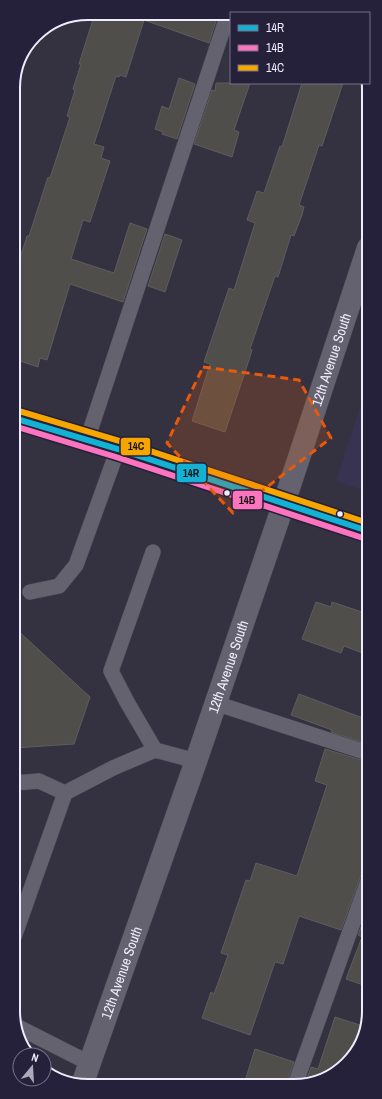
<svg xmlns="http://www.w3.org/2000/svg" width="382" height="1099" font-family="'Archivo Narrow',sans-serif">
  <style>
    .built { fill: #383351 }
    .building { fill: #4f4e4a; stroke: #5e5d5e }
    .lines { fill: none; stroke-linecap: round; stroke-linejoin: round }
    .service-casing { stroke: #4f4d59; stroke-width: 16 }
    .minor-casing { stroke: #4f4d59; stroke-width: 23 }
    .tertiary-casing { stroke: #4f4d59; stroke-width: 23 }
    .service { stroke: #64626e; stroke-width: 15 }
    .minor { stroke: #64626e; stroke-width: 22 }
    .tertiary { stroke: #64626e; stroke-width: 22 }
    .bus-1-casing { stroke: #26213b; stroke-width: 9 }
    .bus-2-casing { stroke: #26213b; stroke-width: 9 }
    .bus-3-casing { stroke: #26213b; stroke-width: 9 }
    .bus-1 { stroke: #13b2d5; stroke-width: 6 }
    .bus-2 { stroke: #fc73be; stroke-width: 6 }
    .bus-3 { stroke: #f7a600; stroke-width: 6 }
    .marked { fill: #e8590c; fill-opacity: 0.2; stroke: #e8590c; stroke-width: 3; stroke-dasharray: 8 5; stroke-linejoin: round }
    .bus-dot { fill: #eeecfd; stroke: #26213b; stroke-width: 1.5 }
    .labels { text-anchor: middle; stroke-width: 3.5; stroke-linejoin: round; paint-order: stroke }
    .street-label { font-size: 14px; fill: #eeecfd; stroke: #26213b }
    .rim { fill: none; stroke: #eeecfd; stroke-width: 2 }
    .line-badge { stroke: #26213b; stroke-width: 1.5 }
    .pale-badge-label { font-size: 11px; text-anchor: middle; font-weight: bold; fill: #111 }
  </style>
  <rect width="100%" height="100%" fill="#343140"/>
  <path class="built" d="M368,383V492L336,481Z"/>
  <path class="building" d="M95,13L206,14L217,18L209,43L144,20L126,77L120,75L119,77L116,76L94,144L104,147L101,158L110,161L90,222L83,220L71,259L114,273L130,223L147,229L123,302L70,284L47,360L40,358L38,367L14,359L13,281L27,236H29L48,177L50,178L70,117L67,116L75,90L73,89L81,64H79Z
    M179,78L195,84L177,139L162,134L163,132L155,129L162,106L169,109Z
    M216,83H250L234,130L239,132L232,157L194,144L212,90L215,91Z
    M302,83H343L322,146L319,145L299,205L304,207L302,215L294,236L291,235L278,277L275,276L250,349L252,350L248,363L225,432L192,421L210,364L204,362L229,288L234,290L255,223L247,220L257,191L264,193L280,146L282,147Z
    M165,234L182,240L165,292L148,286Z
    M316,602L331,607L332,602L368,614V655L344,646L341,653L302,639Z
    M14,627L90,697L74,744L14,748Z
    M299,694L368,720V744L331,732L332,730L291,715Z
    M325,749L368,762L369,869L364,871L361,875L341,930L299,916L283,964L275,962L250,1035L202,1018L211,992L214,994L228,955L221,953L246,880L250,881L256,863L297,876L327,785L315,781Z
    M369,906V987L346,979L362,937L358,935Z
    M335,1017L363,1026L350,1060L309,1084H305L311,1067L318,1069Z
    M255,1049L294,1062L286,1084H244Z"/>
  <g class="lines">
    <g class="service-casing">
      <path id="service" d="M87,440L228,14
        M153,552L111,671L127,702L155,750
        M30,592L59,586L76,565L118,449
        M215,703L368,753
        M14,783L39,781L65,793
        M14,937L65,793L113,768L155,750L196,761
        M14,1025L89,1063
        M295,1085L369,878"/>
    </g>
    <g class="minor-casing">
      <g id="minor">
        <path id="s1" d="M82,1085L196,761L284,503L368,248"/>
      </g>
    </g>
    <g class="tertiary-casing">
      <path id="tertiary" d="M14,418L118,449L368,531"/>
    </g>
    <use href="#service" class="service"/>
    <use href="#minor" class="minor"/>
    <use href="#tertiary" class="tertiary"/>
    <g class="bus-1-casing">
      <path id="bus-1" d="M14,418L118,449L368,531"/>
    </g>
    <g class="bus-2-casing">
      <path id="bus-2" d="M14,426L116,457L366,539"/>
    </g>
    <g class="bus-3-casing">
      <path id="bus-3" d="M16,410L120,441L368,523"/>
    </g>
    <use href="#bus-1" class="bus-1"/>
    <use href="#bus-2" class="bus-2"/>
    <use href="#bus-3" class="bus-3"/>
  </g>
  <path class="marked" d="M203,367L299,380L331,438L233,513L167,443Z"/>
  <g class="bus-dot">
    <circle cx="227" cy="493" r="3.5"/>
    <circle cx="340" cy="514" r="3.5"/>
  </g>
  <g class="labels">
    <g class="street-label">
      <text dy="5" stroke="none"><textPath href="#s1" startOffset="767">12th Avenue South</textPath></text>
      <text dy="5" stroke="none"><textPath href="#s1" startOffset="443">12th Avenue South</textPath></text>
      <text dy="5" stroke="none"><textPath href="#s1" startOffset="119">12th Avenue South</textPath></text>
    </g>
  </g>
  <path d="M0 0H382V1099H0ZM88 20H294A68 68 0 0 1 362 88V1011A68 68 0 0 1 294 1079H88A68 68 0 0 1 20 1011V88A68 68 0 0 1 88 20Z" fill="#26213b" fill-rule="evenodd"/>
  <path class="rim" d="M88 20H294A68 68 0 0 1 362 88V1011A68 68 0 0 1 294 1079H88A68 68 0 0 1 20 1011V88A68 68 0 0 1 88 20Z"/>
  <g class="line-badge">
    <rect x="120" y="437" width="31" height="19" rx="4" fill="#f7a600"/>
    <rect x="176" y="463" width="31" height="20" rx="4" fill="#13b2d5"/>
    <rect x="232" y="490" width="31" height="20" rx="4" fill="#fc73be"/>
  </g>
  <g class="pale-badge-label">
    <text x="136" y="450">14C</text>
    <text x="191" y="477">14R</text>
    <text x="247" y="504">14B</text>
  </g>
  <rect x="230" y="12" width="140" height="72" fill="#26213b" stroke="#767289"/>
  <rect x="238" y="25" width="20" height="6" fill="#13b2d5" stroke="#767289"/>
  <text x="266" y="32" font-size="12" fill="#eeecfd">14R</text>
  <rect x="238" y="45" width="20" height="6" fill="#fc73be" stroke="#767289"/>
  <text x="266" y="52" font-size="12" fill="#eeecfd">14B</text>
  <rect x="238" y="65" width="20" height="6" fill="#f7a600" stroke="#767289"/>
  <text x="266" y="72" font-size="12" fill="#eeecfd">14C</text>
  <g transform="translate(32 1067) rotate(18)"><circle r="19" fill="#26213b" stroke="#767289"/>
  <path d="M0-3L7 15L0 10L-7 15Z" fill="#adabbb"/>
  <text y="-6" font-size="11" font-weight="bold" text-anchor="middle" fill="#eeecfd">N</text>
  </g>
</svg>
